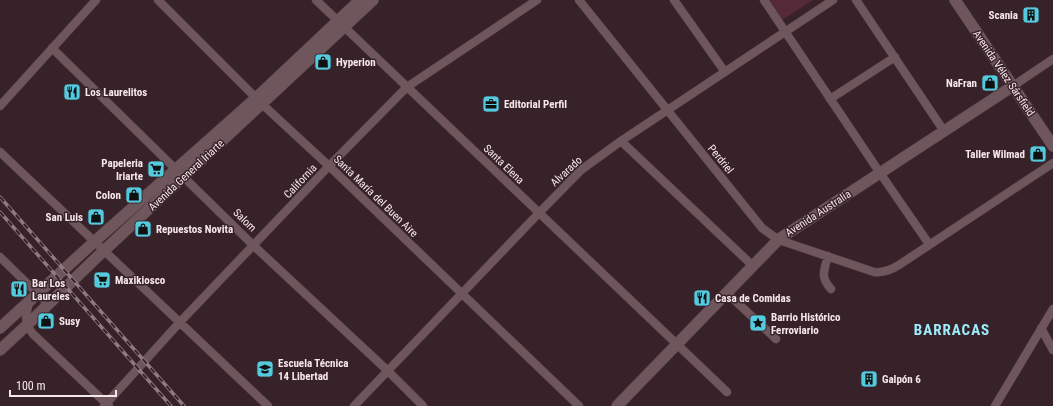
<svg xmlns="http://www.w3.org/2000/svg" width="1053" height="406" font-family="'Roboto Condensed',sans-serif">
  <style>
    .green { fill: #552937 }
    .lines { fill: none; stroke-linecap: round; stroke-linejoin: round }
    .minor-casing { stroke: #524045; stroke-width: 9 }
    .secondary-casing { stroke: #524045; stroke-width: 12 }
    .minor { stroke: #6f565d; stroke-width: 8 }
    .secondary { stroke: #6f565d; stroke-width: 11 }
    .rail-casing { stroke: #8e7b81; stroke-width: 3.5 }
    .rail { stroke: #382229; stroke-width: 2; stroke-dasharray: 6; stroke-linecap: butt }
    .labels { text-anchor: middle; stroke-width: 3; stroke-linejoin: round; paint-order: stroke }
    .poi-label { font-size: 11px; font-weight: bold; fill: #f6e7eb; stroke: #382229; text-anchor: start }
    .street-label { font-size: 11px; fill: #f6e7eb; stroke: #382229 }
    .district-label { font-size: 15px; font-weight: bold; letter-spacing: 1px; fill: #9decfb; stroke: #382229 }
  </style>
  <rect width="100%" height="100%" fill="#382229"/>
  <path class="green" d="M768,0H813L782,20Z"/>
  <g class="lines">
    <g class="minor-casing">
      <path id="minor" d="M158,0L262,104L329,166L579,406
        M316,0L727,392
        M579,0L762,228L773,236L782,241L874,272C883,273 891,270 899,265L1053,163
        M674,0L725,72
        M764,0L880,173L929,244
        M856,0L944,131
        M52,48L254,246L388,371L423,406
        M1013,86L1053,59
        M830,99L895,57
        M0,106L96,0
        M621,141L753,266
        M0,152L268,406
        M828,256C824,271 820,277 831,289
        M0,257L48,304
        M727,293L776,339
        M29,303C25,316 24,323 33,334L109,406
        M1041,328L1053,350
        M104,406L180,322L329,166L407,87L537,0
        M354,406L539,213L581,170L621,141L833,0
        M995,406L1053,309"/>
    </g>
    <g class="secondary-casing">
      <path id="secondary" d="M955,0L1053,146
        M0,328L94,242L256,98L360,0
        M0,350L27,325L95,259L373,0
        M617,406L779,239L1013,86"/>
    </g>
    <use href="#minor" class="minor"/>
    <use href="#secondary" class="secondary"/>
    <g class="rail-casing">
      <path id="rail" d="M0,197L184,406
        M0,212L171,406"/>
    </g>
    <use href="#rail" class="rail"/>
  </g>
  <defs>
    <g id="building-square" transform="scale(0.9)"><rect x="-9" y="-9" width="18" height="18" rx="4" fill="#54cade" stroke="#382229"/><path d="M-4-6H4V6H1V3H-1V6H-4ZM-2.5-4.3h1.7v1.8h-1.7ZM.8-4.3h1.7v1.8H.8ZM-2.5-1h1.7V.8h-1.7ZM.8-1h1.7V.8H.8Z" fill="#111"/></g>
    <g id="shop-square" transform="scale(0.9)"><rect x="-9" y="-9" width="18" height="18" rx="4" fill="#54cade" stroke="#382229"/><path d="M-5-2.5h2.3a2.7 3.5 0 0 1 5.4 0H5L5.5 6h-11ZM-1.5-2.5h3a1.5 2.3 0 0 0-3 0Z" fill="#111"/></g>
    <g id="restaurant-square" transform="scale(0.9)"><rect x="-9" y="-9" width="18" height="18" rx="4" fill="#54cade" stroke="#382229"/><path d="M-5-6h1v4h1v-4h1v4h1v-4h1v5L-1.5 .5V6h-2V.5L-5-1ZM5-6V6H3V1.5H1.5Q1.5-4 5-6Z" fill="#111"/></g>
    <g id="office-square" transform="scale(0.9)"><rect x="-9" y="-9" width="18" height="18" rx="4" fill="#54cade" stroke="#382229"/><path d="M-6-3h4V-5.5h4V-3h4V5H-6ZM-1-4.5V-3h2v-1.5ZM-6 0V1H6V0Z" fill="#111"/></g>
    <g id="supermarket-square" transform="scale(0.9)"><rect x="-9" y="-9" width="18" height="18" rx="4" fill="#54cade" stroke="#382229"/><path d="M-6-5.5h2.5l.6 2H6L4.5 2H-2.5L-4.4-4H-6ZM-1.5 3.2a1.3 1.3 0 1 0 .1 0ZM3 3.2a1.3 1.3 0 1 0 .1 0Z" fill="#111"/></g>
    <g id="sight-square" transform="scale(0.9)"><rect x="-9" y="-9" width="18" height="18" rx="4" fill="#54cade" stroke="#382229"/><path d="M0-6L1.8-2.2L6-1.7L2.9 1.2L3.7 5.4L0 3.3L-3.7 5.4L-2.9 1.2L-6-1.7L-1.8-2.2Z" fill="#111"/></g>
    <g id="school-square" transform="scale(0.9)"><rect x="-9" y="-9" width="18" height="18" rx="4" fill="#54cade" stroke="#382229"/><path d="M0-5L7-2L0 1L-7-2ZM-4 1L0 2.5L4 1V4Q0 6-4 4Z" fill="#111"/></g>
  </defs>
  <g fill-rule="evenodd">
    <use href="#building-square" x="1031" y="15"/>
    <use href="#shop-square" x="323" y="62"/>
    <use href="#shop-square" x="990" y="83"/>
    <use href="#restaurant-square" x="72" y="92"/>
    <use href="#office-square" x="491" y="104"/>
    <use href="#shop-square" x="1038" y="154"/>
    <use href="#supermarket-square" x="156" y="169"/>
    <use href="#shop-square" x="134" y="195"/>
    <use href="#shop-square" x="96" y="217"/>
    <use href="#shop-square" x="143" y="229"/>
    <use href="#supermarket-square" x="102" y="280"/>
    <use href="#restaurant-square" x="19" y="289"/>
    <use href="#restaurant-square" x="702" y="298"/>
    <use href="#shop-square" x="46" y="321"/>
    <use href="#sight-square" x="758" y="323"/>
    <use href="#school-square" x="265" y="369"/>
    <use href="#building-square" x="869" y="379"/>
  </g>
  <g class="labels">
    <g class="poi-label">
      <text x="1018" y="19" text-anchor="end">Scania</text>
      <text x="336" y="66">Hyperion</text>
      <text x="977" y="87" text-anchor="end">NaFran</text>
      <text x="85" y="96">Los Laurelitos</text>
      <text x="504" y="108">Editorial Perfil</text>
      <text x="1025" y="158" text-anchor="end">Taller Wilmad</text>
      <text x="143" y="167" text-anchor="end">Papeleria<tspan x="143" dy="13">Iriarte</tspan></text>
      <text x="121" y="199" text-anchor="end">Colon</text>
      <text x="83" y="221" text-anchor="end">San Luis</text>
      <text x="156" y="233">Repuestos Novita</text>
      <text x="115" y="284">Maxikiosco</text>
      <text x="32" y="287">Bar Los<tspan x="32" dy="13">Laureles</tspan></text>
      <text x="715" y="302">Casa de Comidas</text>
      <text x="771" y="321">Barrio Histórico<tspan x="771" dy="13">Ferroviario</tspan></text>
      <text x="59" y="325">Susy</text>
      <text x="278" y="367">Escuela Técnica<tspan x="278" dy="13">14 Libertad</tspan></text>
      <text x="882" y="383">Galpón 6</text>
    </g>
    <g class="street-label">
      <text transform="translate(1004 73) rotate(56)" y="4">Avenida Vélez Sársfield</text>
      <text transform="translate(721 159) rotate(51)" y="4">Perdriel</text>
      <text transform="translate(504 164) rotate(44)" y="4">Santa Elena</text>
      <text transform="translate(566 171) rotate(-43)" y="4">Alvarado</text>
      <text transform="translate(186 175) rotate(-43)" y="4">Avenida General Iriarte</text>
      <text transform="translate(300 181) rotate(-47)" y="4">California</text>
      <text transform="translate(376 196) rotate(44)" y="4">Santa María del Buen Aire</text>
      <text transform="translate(818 213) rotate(-33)" y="4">Avenida Australia</text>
      <text transform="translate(245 220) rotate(45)" y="4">Salom</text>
    </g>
    <g class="district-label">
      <text x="952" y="335">BARRACAS</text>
    </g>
  </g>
  <path d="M10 390v6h106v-6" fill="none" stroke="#f6e7eb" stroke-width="2"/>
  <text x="16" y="390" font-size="12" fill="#f6e7eb" stroke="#382229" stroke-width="3" paint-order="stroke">100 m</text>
</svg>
